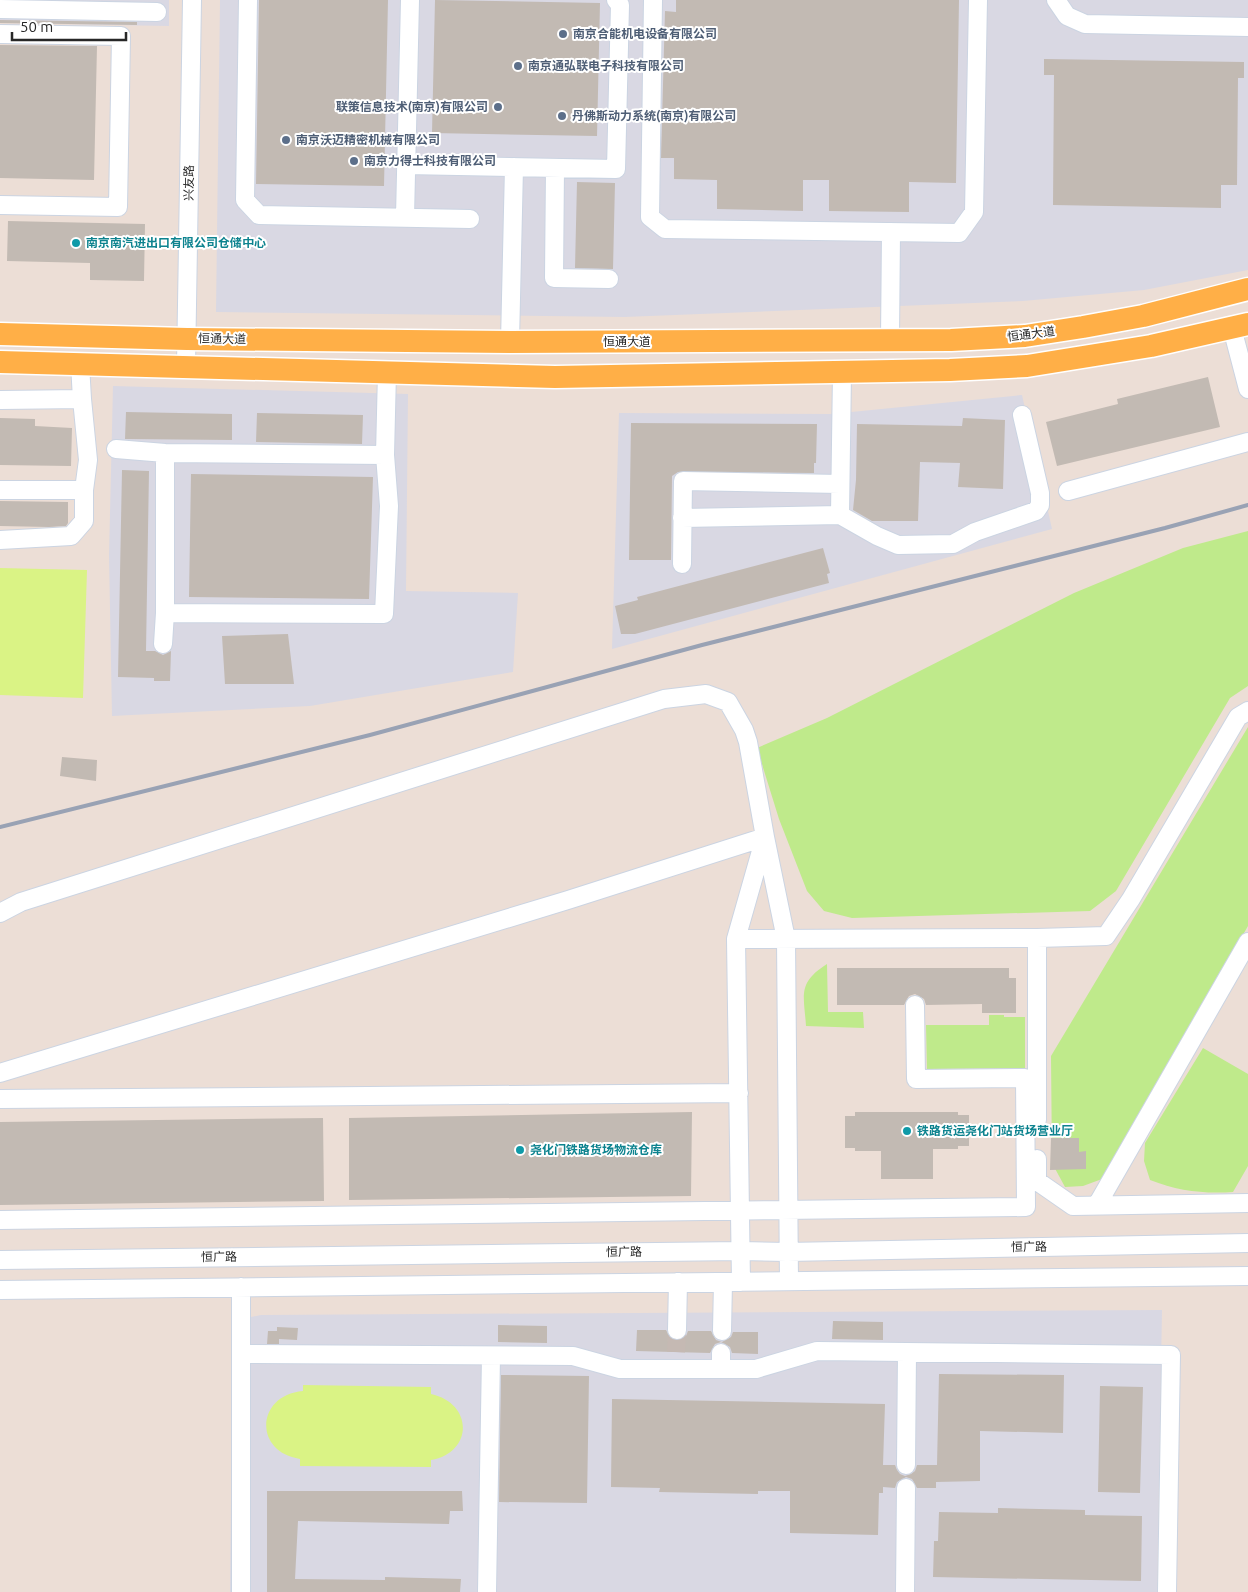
<svg xmlns="http://www.w3.org/2000/svg" width="1248" height="1592" font-family="Ubuntu,'Noto Sans SC',sans-serif">
  <style>
    .industrial { fill: #d9d8e3 }
    .green { fill: #bfea8b }
    .pitch { fill: #daf385 }
    .building { fill: #c2bab3 }
    .lines { fill: none; stroke-linecap: round; stroke-linejoin: round }
    .minor-tunnel { stroke: #c5b9b3; stroke-width: 18; stroke-dasharray: 18 9; stroke-linecap: butt }
    .minor-casing { stroke: #cbd4e2; stroke-width: 20 }
    .major-casing { stroke: #fff; stroke-width: 25 }
    .minor { stroke: #fff; stroke-width: 18 }
    .major { stroke: #ffaf47; stroke-width: 22 }
    .rail { stroke: #99a2b4; stroke-width: 4 }
    .service-dot { fill: #5c6f8a; stroke: #fff; stroke-width: 2 }
    .culture-dot { fill: #0f9aa8; stroke: #fff; stroke-width: 2 }
    .labels { text-anchor: middle; stroke-width: 4; stroke-linejoin: round; paint-order: stroke }
    .service-label { font-size: 12px; font-weight: bold; fill: #4e5e75; stroke: #fff; text-anchor: start }
    .street-label { font-size: 12px; fill: #272727; stroke: #fff }
    .culture-label { font-size: 12px; font-weight: bold; fill: #0d838f; stroke: #fff; text-anchor: start }
  </style>
  <rect width="100%" height="100%" fill="#ecded6"/>
  <path class="industrial" d="M0,0H169V26L0,23Z
    M220,0H1248V270L1144,290L1023,301L624,317L216,312Z
    M113,386L408,394L406,591L518,593L513,672L310,706L112,716L109,556Z
    M1022,395L1052,529L612,649L619,413L831,414Z
    M1162,1310L1157,1592H230L233,1314L241,1319L261,1315Z"/>
  <path class="green" d="M1248,531V686L1230,698L1116,891L1090,911L852,918L824,911L807,891L779,819L757,748L827,718L1074,593L1183,548Z
    M1248,727V926L1102,1179L1083,1186L1065,1187L1052,1163L1051,1056Z
    M827,964L828,1012H863L864,1028L806,1026C804,995 797,983 827,964Z
    M989,1015H1004V1017H1025V1068L927,1069L926,1025H989Z
    M1203,1048L1248,1074V1166L1233,1192C1204,1194 1178,1191 1150,1180L1144,1161L1145,1143Z"/>
  <path class="pitch" d="M0,568L87,570L83,698L0,695Z
    M303,1385L431,1387V1394C473,1403 474,1452 431,1460V1467L300,1466V1459C253,1452 256,1395 303,1391Z"/>
  <path class="building" d="M259,0H388L384,186L256,184Z
    M435,0L600,3L597,136L432,133Z
    M676,0H959L956,183L909,182V212L829,211V180H803V211L717,209V180L674,179V158H661L665,11L676,12Z
    M0,20L137,22V25L0,23Z
    M0,45L97,46L94,180L0,178Z
    M1044,59L1244,62V78H1238L1237,185H1221V208L1053,205L1054,75H1044Z
    M577,182L615,183L613,269L575,268Z
    M8,221L145,224L144,281L90,280V263L7,261Z
    M1208,377L1220,427L1057,466L1046,422L1118,404L1117,399Z
    M126,412L232,414V440L125,439Z
    M257,413L363,415L362,444L256,442Z
    M0,418L35,419V426L72,428L71,466L0,465Z
    M963,418L1005,420L1003,489L958,487L960,463L920,462L918,521H872L853,510L856,480L857,424L962,426Z
    M631,423L817,424L816,463H814V473L678,472L672,476L671,560H629Z
    M122,470L149,471L146,651H155L163,655L171,651L170,681H154V678L118,677Z
    M191,474L373,477L369,599L189,597Z
    M0,501L68,502V523L66,526L49,527L0,526Z
    M823,548L830,573L827,574L829,583L635,634H621L615,606L638,600L637,597Z
    M288,634L294,684H225L222,636Z
    M62,757L97,760L96,781L60,776Z
    M837,968H1009V978H1016V1013H982V1004L926,1005L924,999L915,994L909,996L904,1005H837Z
    M692,1112L691,1196L349,1200V1118Z
    M855,1112H958V1115H969V1146H958V1149H933V1179H881V1151H855V1148H845V1116H855Z
    M323,1118L324,1201L0,1205V1122Z
    M1051,1138H1079V1152L1086,1151V1169L1050,1170Z
    M833,1321L883,1322V1340L832,1339Z
    M498,1325L547,1326V1343L498,1342Z
    M277,1327L298,1328L297,1340L279,1339V1344H267L268,1331H277Z
    M637,1330H666L671,1339L677,1341L686,1336L688,1331H711L716,1340L722,1342L731,1337L733,1332H758V1354L732,1353L730,1347L721,1342L715,1344L710,1353L636,1351Z
    M939,1374L1064,1375L1063,1433L980,1431V1481L936,1482V1488H917L912,1479L906,1477L897,1482L895,1488L883,1487V1493H879L878,1535L790,1533V1491H758V1494L659,1492L660,1488L611,1487L612,1399L885,1404L883,1465H895L897,1470L900,1474L905,1476L911,1474L915,1471L917,1465H937Z
    M501,1375L589,1376L587,1503L499,1502Z
    M1100,1386L1143,1387L1140,1493L1098,1492Z
    M267,1491H462L463,1511H450L449,1524L298,1521L295,1579L385,1580V1577L461,1579L460,1592H267Z
    M998,1508L1085,1510V1515L1142,1516L1141,1581L933,1577L934,1541H938L939,1512L998,1513Z"/>
  <g class="lines">
    <path class="minor-tunnel" d="M676,1352L677,1330"/>
    <g class="minor-casing">
      <path id="minor" d="M248,0L245,200L259,215L470,219
        M653,0L650,217L665,229L959,233L974,212L978,0
        M1056,0L1067,16L1085,24L1248,27
        M0,9L157,12
        M0,34L121,36L118,207L0,205
        M406,165L616,169L620,5L616,0
        M555,168L554,278L609,279
        M405,217L410,0
        M1232,328L1248,389
        M890,340L891,232
        M510,342L514,167
        M186,366L192,0
        M0,400L82,399
        M116,449L165,453L385,455
        M0,490H84
        M1068,491L1248,442
        M840,515L842,372
        M682,518L840,515L877,536L898,545L953,544L975,532L1036,511L1040,505V493L1022,415
        M0,540L71,536L84,521V490L88,460L82,399L80,364
        M682,564L683,481L840,484
        M165,613L384,614L389,506L385,455L387,372
        M163,644L165,613V453
        M0,913L21,902L664,699L706,694L728,702L744,730L748,742L765,837L736,939L741,1282
        M1037,938V1120
        M736,939L1037,938L1106,936L1131,899L1238,717L1248,711
        M0,1073L568,900L765,837L786,939L789,1281
        M0,1099L739,1093
        M1037,1159V1181L1073,1206L1248,1203
        M1097,1205L1248,942
        M0,1220L1026,1207L1025,1078L916,1079L915,1005
        M0,1260L741,1251L787,1252L1248,1243
        M0,1290L1248,1276
        M677,1330L678,1282
        M722,1331L723,1282
        M241,1354L573,1356L620,1369H756L817,1351L1171,1355L1167,1592
        M721,1369V1353
        M906,1465L907,1353
        M241,1592V1287
        M487,1592L491,1356
        M905,1592L906,1488"/>
    </g>
    <g class="major-casing">
      <path id="major" d="M0,334L187,339L510,342L951,340L1025,336L1083,327L1143,316L1248,289
        M0,362L555,377L950,370L1027,366L1151,346L1248,324"/>
    </g>
    <use href="#minor" class="minor"/>
    <use href="#major" class="major"/>
    <path class="rail" d="M0,827L370,735L702,645L1165,528L1248,505"/>
  </g>
  <g class="service-dot">
    <circle cx="563" cy="34" r="5"/>
    <circle cx="518" cy="66" r="5"/>
    <circle cx="498" cy="107" r="5"/>
    <circle cx="562" cy="116" r="5"/>
    <circle cx="286" cy="140" r="5"/>
    <circle cx="354" cy="161" r="5"/>
  </g>
  <g class="culture-dot">
    <circle cx="76" cy="243" r="5"/>
    <circle cx="907" cy="1131" r="5"/>
    <circle cx="520" cy="1150" r="5"/>
  </g>
  <g class="labels">
    <g class="service-label">
      <text x="573" y="38">南京合能机电设备有限公司</text>
      <text x="528" y="70">南京通弘联电子科技有限公司</text>
      <text x="488" y="111" text-anchor="end">联策信息技术(南京)有限公司</text>
      <text x="572" y="120">丹佛斯动力系统(南京)有限公司</text>
      <text x="296" y="144">南京沃迈精密机械有限公司</text>
      <text x="364" y="165">南京力得士科技有限公司</text>
    </g>
    <g class="street-label">
      <text transform="translate(189 183) rotate(-89)" y="4">兴友路</text>
      <text transform="translate(1031 334) rotate(-7)" y="4">恒通大道</text>
      <text transform="translate(222 339) rotate(1)" y="4">恒通大道</text>
      <text x="627" y="346">恒通大道</text>
      <text transform="translate(1029 1247) rotate(-1)" y="4">恒广路</text>
      <text transform="translate(624 1252) rotate(-1)" y="4">恒广路</text>
      <text transform="translate(219 1257) rotate(-1)" y="4">恒广路</text>
    </g>
    <g class="culture-label">
      <text x="86" y="247">南京南汽进出口有限公司仓储中心</text>
      <text x="917" y="1135">铁路货运尧化门站货场营业厅</text>
      <text x="530" y="1154">尧化门铁路货场物流仓库</text>
    </g>
  </g>
  <path d="M12 32v8h114v-8" fill="none" stroke="#272727" stroke-width="2.5"/>
  <text x="20" y="32" font-size="15" fill="#272727" stroke="#ffffff" stroke-width="4" paint-order="stroke">50 m</text>
</svg>
